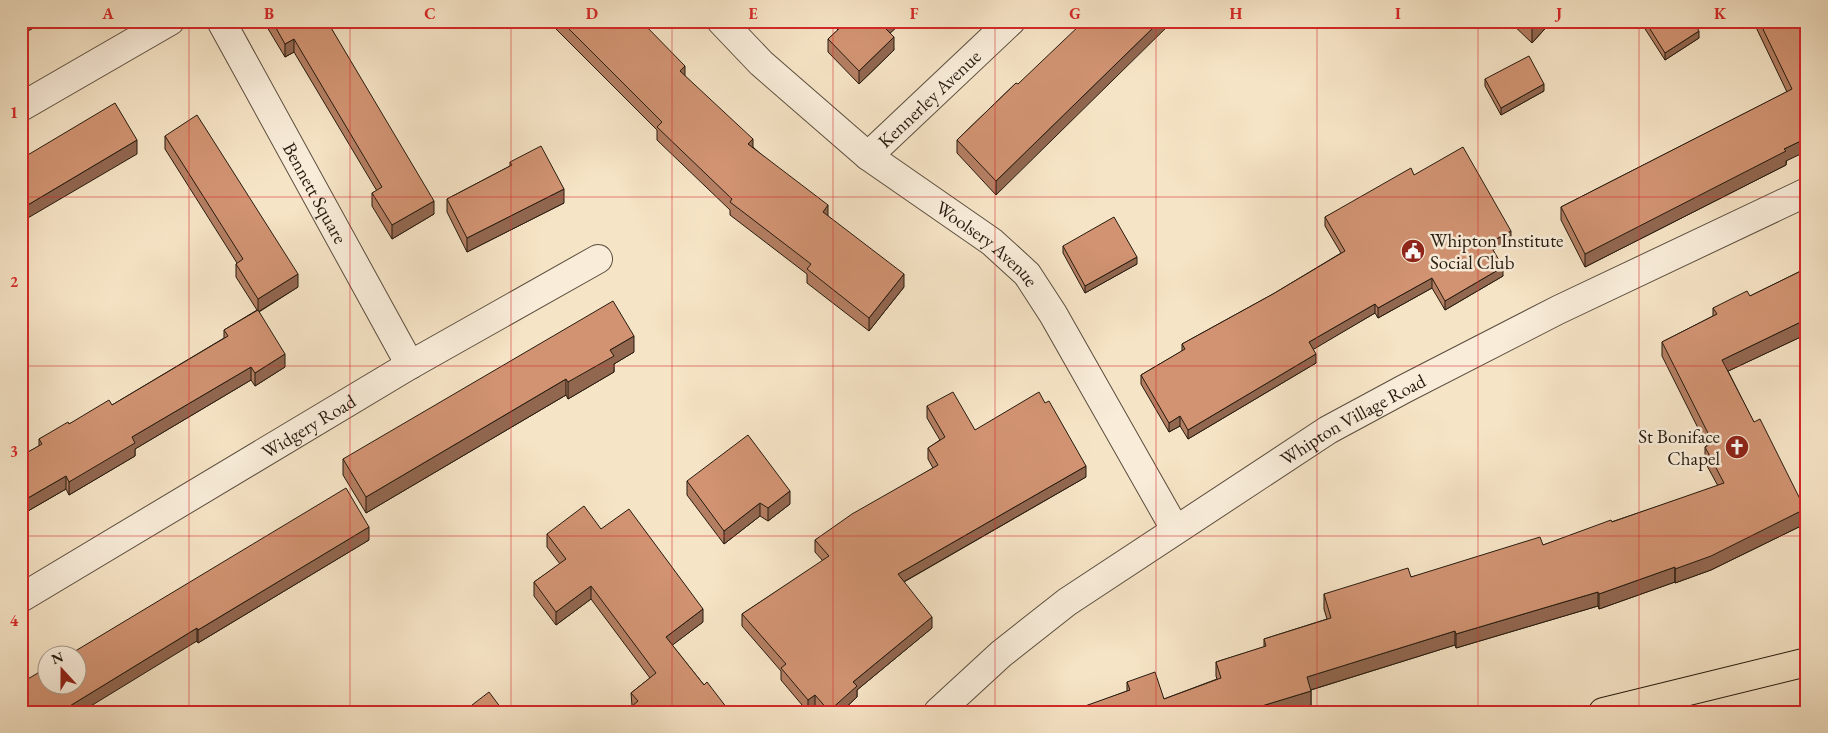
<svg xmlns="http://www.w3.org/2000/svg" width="1828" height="733" font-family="'EB Garamond',serif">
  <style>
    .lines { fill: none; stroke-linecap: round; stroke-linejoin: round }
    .minor-casing { stroke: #5a4d3d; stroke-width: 30 }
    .major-casing { stroke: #261b0f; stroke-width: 30 }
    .minor { stroke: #f9edda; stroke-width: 28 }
    .major { stroke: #f6e4c6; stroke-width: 28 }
    .wall { fill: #b47e62; stroke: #261b0f }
    .shaded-wall { fill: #926750; stroke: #261b0f }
    .building { fill: #d19372; stroke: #261b0f }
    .grid { fill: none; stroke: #d62828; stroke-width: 1; stroke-opacity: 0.55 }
    .labels { text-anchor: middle; stroke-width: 5; stroke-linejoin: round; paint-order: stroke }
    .street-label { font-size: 19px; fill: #261b0f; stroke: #f9edda }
    .poi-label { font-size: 19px; fill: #261b0f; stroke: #f9edda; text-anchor: start }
    .neatline { fill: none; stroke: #d62828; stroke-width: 2 }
    .grid-label { font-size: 16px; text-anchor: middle; font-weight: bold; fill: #d62828 }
  </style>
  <rect width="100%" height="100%" fill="#f6e4c6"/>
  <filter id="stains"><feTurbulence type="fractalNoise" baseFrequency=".004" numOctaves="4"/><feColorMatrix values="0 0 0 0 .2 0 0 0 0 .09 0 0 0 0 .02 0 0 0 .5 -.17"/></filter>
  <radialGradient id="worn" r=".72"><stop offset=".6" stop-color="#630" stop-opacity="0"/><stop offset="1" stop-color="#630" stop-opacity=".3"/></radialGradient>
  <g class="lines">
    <g class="minor-casing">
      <g id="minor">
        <path id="s1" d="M221,21L410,365"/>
        <path id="s2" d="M721,21L761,63L868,156L992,242L1027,274L1053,314L1175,529"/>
        <path d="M21,107L170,21"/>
        <path id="s3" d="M868,156L1011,21"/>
        <path id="s4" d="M21,598L410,365L598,259"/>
        <path id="s5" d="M938,712L1001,654L1067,602L1328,430L1404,389L1558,310L1807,192"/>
      </g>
    </g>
    <g class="major-casing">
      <path id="major" d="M1603,712L1807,662"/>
    </g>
    <use href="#minor" class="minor"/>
    <use href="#major" class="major"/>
  </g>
  <path class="wall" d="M267,21H327L434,214L392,239L372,206V193L377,191L294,52L285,57L267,27Z
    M548,21H641L685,76L753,147L828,216L904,287L869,331L807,283V274L730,215V210L657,140V130Z
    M829,21H903L890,33L894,50L859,84L828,52V39L838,30Z
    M1509,21H1552L1532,43Z
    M1640,21H1693L1699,38L1665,60Z
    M1753,21H1807L1786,165L1585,267L1561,220V207L1787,92Z
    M1485,79L1544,91L1501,115L1485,86Z
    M1016,83L996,195L957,153V140Z
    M165,136L298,287L259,312L285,367L255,386L251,380L135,449V456L69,495L66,489L21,515V456L39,446V439L69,424L112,405L224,338V330L257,310L236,277V264L237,263L165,149Z
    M510,162L564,203L467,252L447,212V199L510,166Z
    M1414,175L1511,240L1493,250L1503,276L1445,310L1432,288L1378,318L1375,313L1313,349L1316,363L1188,439L1180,426L1169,432L1141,384V375L1182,351V344L1273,294L1341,253L1325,226V217Z
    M1063,246L1137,264L1085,293L1063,253Z
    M1807,268V334L1728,371L1805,524L1711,570L1675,583V582L1599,609L1598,606L1456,648L1455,645L1311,690V705L1289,712H1071L1127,691V682L1164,699L1217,679L1216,676V662L1264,647V639L1327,619L1324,609V594L1411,577L1543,545L1718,486L1705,462V447L1707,446L1662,356V342L1713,316V308L1750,296Z
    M634,352L614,364V372L568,399L566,395L366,513L343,475V459Z
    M927,406L975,430L1086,477L904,582L932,628L857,690V697L841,712H820L815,706L808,712L781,680V671L742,626V614L823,561L815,552V540L933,468L928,459V448L940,440L927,418Z
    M687,481L790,504L768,521L760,516L724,544L687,495Z
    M601,529L703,622L672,645L704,685L730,712L632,706L631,693L650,678L591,599L556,625L534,596V582L560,564L547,547V534Z
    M369,540L198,643L197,641L21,712Z"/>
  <path class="shaded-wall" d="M22,21H46L21,35V22Z
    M889,21H903L883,40V26Z
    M1160,21H1173L996,195V181Z
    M1540,21H1552L1532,43V29Z
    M1699,31V38L1665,60V53Z
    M894,37V50L859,84V71Z
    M294,39V52L285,57V44Z
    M685,66V79L680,71Z
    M1544,84V91L1501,115V108Z
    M1807,138V151L1786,161V165L1585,267V254L1784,149Z
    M753,139V152L748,144Z
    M137,140V154L21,222V209Z
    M564,189V203L467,252V238Z
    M434,201V214L392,239V225Z
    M828,205V218L823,212Z
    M1511,231V240L1489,252V243Z
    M1137,257V264L1085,293V286Z
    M1503,267V276L1445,310V301Z
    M298,274V287L258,312V299Z
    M904,274V287L869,331V318Z
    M1432,278V288L1378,318V308Z
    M1375,304V313L1309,352V342Z
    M1807,319V334L1722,374V360Z
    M634,336V352L614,364V372L568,399V382L610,350Z
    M285,354V367L255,386V373Z
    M1316,354V363L1188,439V430Z
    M251,367V380L135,449V456L69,495V482L132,437Z
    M566,379V395L366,513V497Z
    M1180,416V426L1169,432V423Z
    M1086,466V477L898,585V574Z
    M66,476V489L21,515V502Z
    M790,491V504L768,521V508Z
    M760,503V516L724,544V531Z
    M1805,509V524L1711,570L1675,583V569Z
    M369,527V540L198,643V630Z
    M1675,567V582L1599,609V594Z
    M591,586V599L556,625V612Z
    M1598,592V606L1456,648V634Z
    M703,609V622L666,650V637Z
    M932,617V628L857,690V697L841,712H829V711L853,682Z
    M197,628V641L81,712H60Z
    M1455,631V645L1307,691V677Z
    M1311,691V705L1289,712H1242Z
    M815,695V706L808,712V700Z"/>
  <path class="building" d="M272,21H327L434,201L392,225L372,193L382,187L294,39L285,44Z
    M561,21H641L685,66L680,71L753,139L748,144L828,205L823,212L904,274L869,318L807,269L811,264L730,202L732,199L657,127L662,122Z
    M842,21H889L883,26L894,37L859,71L828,39L844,24Z
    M1086,21H1160L996,181L957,140L1016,83L1018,84L1082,23L1083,24Z
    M1523,21H1540L1532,29Z
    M1645,21H1693L1699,31L1665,53Z
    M1759,21H1807V138L1784,149L1786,151L1585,254L1561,207L1792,89Z
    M1529,56L1544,84L1501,108L1485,79Z
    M115,103L137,140L21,209V159Z
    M197,115L298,274L258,299L236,264L243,259L165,136Z
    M541,146L564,189L467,238L447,199L512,165L510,162Z
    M1463,147L1511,231L1489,243L1503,267L1445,301L1432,278L1378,308L1375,304L1309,342L1316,354L1188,430L1180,416L1169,423L1141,375L1185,349L1182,344L1273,294L1345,251L1325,217L1411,168L1414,175Z
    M1114,217L1137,257L1085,286L1063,246Z
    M1807,268V319L1722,360L1754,422L1760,419L1805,509L1711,556L1675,569V567L1599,594L1598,592L1456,634L1455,631L1307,677L1311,691L1242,712H1224L1223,710L1217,712H1071V711L1130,690L1127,682L1155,672L1164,699L1221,678L1216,662L1266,646L1264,639L1331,618L1324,594L1408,568L1411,577L1540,537L1543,545L1611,520L1612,522L1724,483L1705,447L1713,443L1662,342L1717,314L1713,308L1747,291L1750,296Z
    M613,301L634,336L610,350L614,356L568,382L566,379L366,497L343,459Z
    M258,310L285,354L255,373L251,367L132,437L135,443L69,482L66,476L21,502V456L42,444L39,439L68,422L69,424L109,400L112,405L228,336L224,330Z
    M953,392L975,430L1039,392L1045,403L1049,401L1086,466L898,574L932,617L853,682L857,686L829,711L815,695L808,700L781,668L786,664L742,614L829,556L815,540L852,514L938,465L928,448L945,437L927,406Z
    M748,435L790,491L768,508L760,503L724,531L687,481Z
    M346,488L369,527L198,630L197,628L60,712H21V683L48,667V686H78V656H67Z
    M584,506L601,529L629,509L703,609L666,637L704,685L707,682L730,712H625L638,701L631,693L656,673L591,586L556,612L534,582L566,559L547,534Z
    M489,692L504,712H463Z"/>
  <path class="grid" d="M189,21V712M350,21V712M511,21V712M672,21V712M833,21V712M995,21V712M1156,21V712M1317,21V712M1478,21V712M1639,21V712M21,197H1807M21,366H1807M21,536H1807"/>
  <defs>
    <g id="civic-disc" transform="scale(1.25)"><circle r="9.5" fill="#8f2418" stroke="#f9edda"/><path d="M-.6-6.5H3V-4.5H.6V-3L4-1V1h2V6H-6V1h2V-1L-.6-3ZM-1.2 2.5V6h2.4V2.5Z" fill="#fff"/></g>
    <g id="church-disc" transform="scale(1.25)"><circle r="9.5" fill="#8f2418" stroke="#f9edda"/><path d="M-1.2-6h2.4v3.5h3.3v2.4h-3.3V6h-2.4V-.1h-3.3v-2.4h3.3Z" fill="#fff"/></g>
  </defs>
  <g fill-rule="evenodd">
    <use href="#civic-disc" x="1413" y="251"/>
    <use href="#church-disc" x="1737" y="447"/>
  </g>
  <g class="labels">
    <g class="street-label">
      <text dy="7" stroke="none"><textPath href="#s3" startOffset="84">Kennerley Avenue</textPath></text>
      <text dy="7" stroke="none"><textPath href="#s1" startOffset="196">Bennett Square</textPath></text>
      <text dy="7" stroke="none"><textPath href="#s2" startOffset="348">Woolsery Avenue</textPath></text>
      <text dy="7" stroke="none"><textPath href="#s5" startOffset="509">Whipton Village Road</textPath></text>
      <text dy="7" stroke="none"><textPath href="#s4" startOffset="335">Widgery Road</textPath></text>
    </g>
    <g class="poi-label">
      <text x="1430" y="247">Whipton Institute<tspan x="1430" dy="22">Social Club</tspan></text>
      <text x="1720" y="443" text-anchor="end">St Boniface<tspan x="1720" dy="22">Chapel</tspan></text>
    </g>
  </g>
  <rect width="1828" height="733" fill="none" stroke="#f6e4c6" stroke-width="55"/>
  <g transform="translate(62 670) rotate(339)"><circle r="24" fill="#f9edda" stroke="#a59989"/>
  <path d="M0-4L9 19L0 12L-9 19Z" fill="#8f2418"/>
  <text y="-8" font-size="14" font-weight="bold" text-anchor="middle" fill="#261b0f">N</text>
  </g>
  <rect x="28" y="28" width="1772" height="678" class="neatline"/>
  <g class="grid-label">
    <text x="108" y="19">A</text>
    <text x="269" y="19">B</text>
    <text x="430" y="19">C</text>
    <text x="592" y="19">D</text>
    <text x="753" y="19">E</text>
    <text x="914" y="19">F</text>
    <text x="1075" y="19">G</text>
    <text x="1236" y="19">H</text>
    <text x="1398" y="19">I</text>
    <text x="1559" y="19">J</text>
    <text x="1720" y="19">K</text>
    <text x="14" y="118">1</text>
    <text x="14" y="287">2</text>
    <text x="14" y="457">3</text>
    <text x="14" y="626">4</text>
  </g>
  <rect width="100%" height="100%" filter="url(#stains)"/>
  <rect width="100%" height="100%" fill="url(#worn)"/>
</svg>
